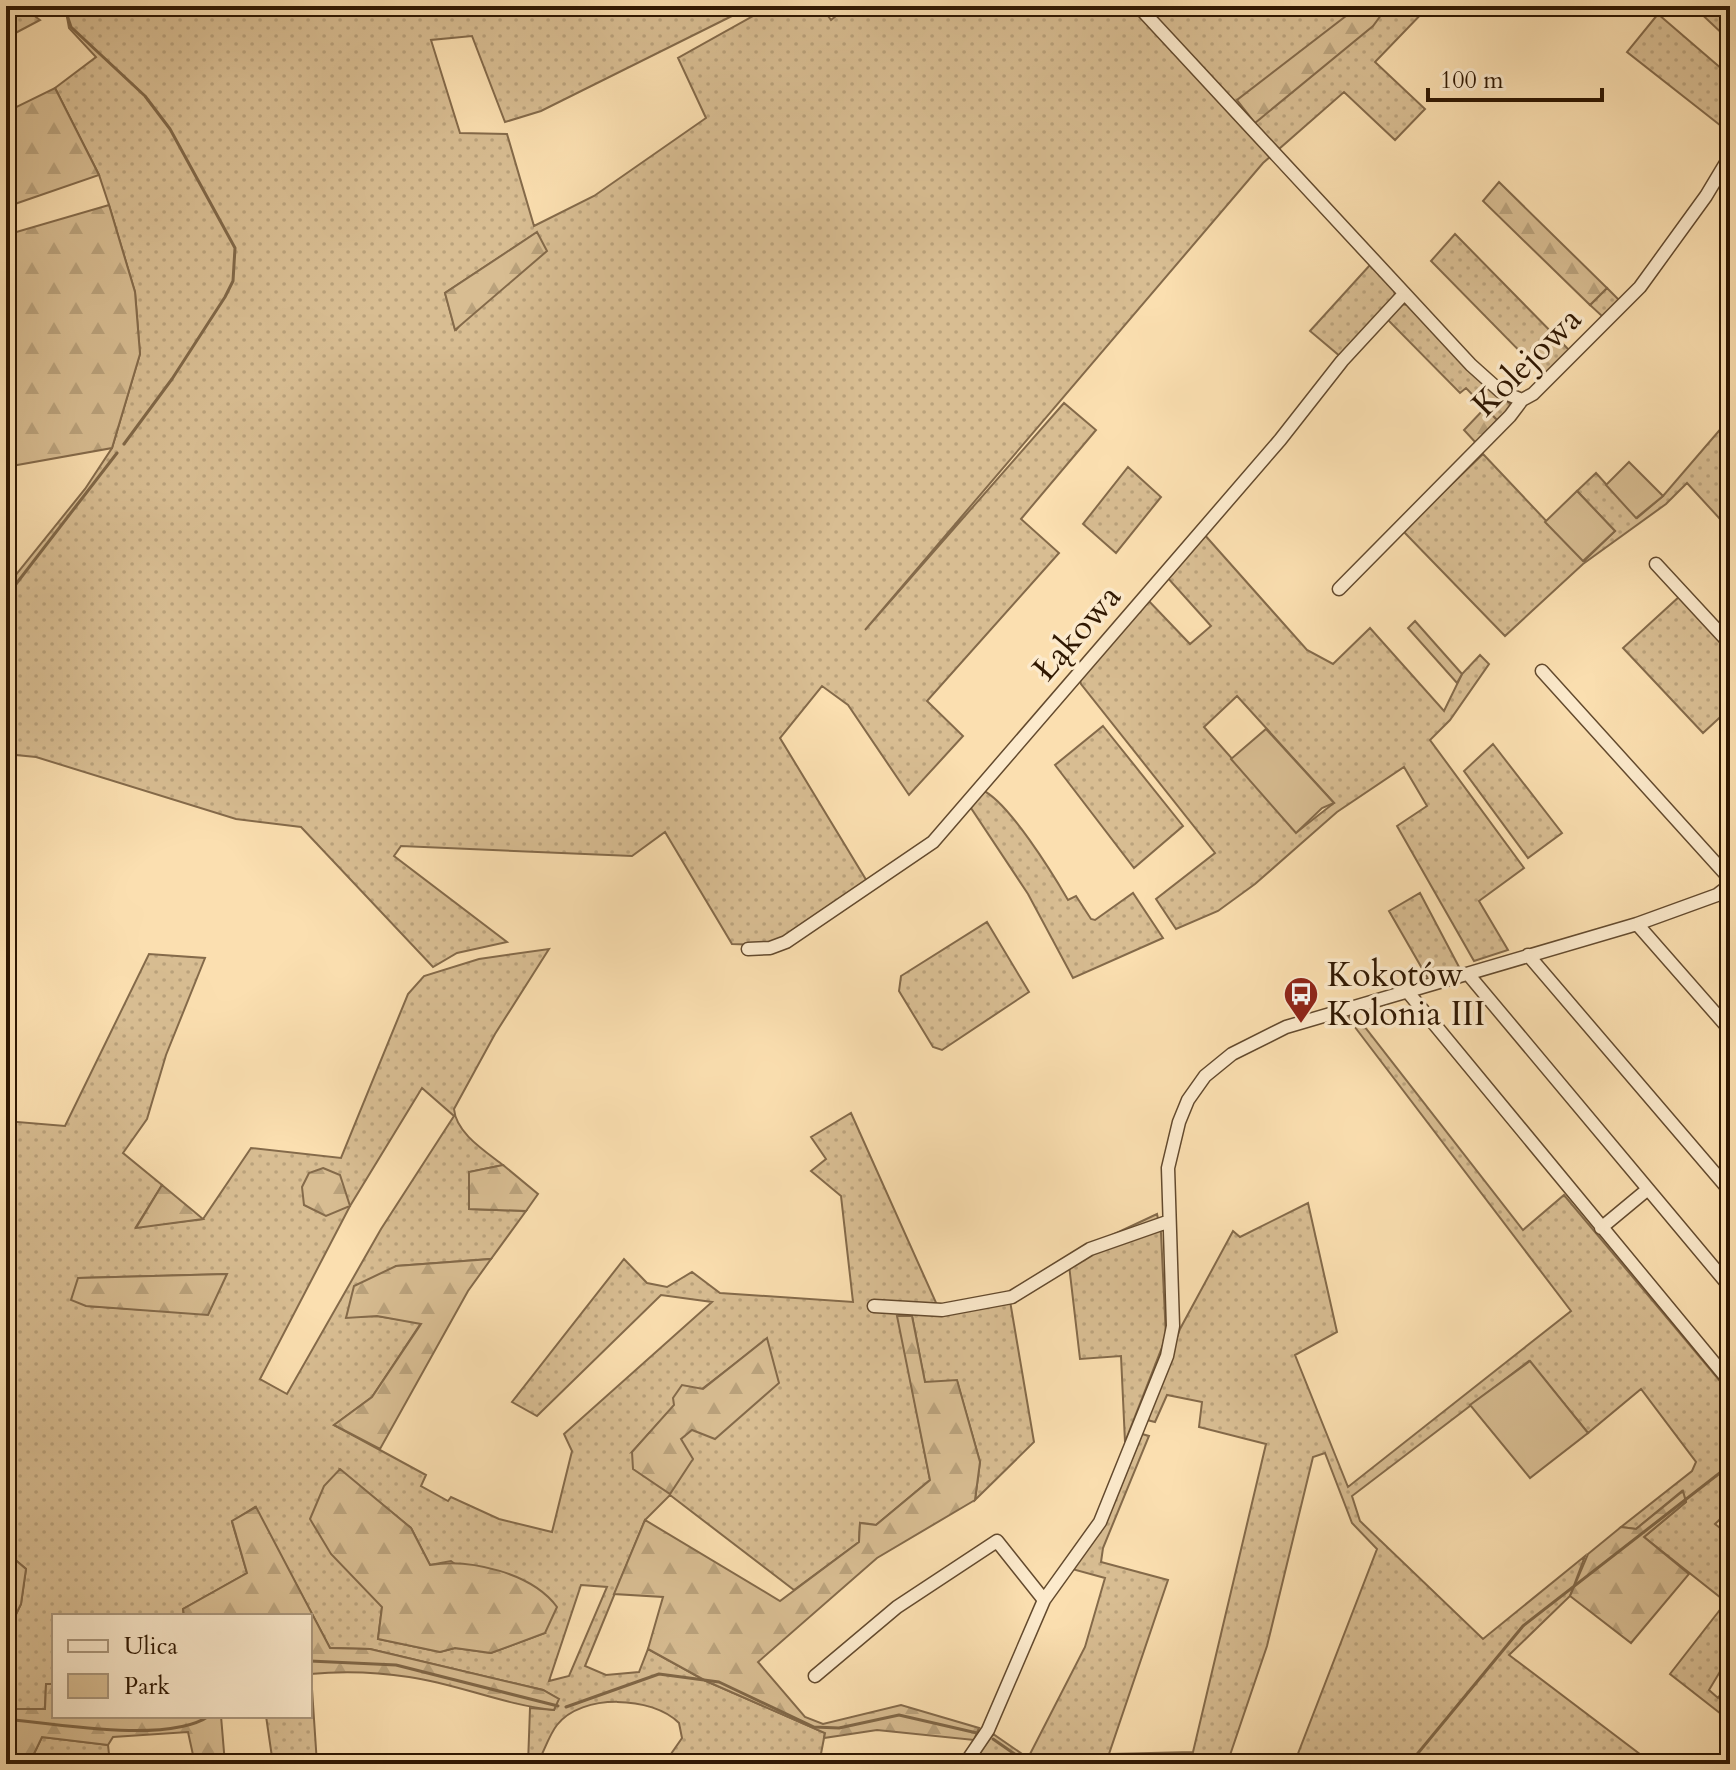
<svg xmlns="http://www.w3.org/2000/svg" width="1736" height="1770" font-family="Cardo,serif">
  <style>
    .grass { fill: url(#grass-dots); stroke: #846a4a; stroke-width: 2; fill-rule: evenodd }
    .forest { fill: url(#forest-firs); stroke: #846a4a; stroke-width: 2 }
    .green { fill: #d8bd92; stroke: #846a4a; stroke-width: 2 }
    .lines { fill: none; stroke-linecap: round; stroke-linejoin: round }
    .stream { stroke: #806747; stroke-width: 3 }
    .street-casing { stroke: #634a2e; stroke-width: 15 }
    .street { stroke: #fceacc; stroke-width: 12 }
    .labels { text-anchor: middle; stroke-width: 7; stroke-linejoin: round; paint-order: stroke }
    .street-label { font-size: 34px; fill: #301802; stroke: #fceacc }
    .poi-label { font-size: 34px; fill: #301802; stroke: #fceacc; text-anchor: start }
  </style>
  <defs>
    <pattern id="grass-dots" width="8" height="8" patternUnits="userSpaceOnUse" patternTransform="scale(2)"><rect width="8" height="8" fill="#d8bd92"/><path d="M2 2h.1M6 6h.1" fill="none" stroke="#baa27c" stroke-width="1.8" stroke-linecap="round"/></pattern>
    <pattern id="forest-firs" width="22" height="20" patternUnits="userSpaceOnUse" patternTransform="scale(2)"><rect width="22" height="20" fill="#d8bd92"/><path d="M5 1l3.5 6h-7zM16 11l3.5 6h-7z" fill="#baa27c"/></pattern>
  </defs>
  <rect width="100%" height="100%" fill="#fbdfb0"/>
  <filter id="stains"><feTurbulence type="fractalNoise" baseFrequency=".0025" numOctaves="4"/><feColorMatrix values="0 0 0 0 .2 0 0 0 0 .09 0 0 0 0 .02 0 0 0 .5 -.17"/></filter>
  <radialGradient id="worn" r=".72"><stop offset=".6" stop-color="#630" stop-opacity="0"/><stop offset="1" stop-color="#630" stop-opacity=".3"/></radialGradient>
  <path class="grass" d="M6,6H21L40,20L6,38Z
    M65,6H734L738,13L541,111L505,122L472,36L431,40L460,133L507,134L534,226L594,196L706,118L678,58L771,6H821L831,20L848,6H1429L1375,62L1425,109L1395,140L1344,92L1263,163L865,630L1064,403L1096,430L1021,519L1059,553L927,701L963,736L909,795L848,705L822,686L780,738L868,883L781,939L762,945L732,944L665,832L632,856L401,846L394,856L507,942L457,953L433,967L301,827L236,819L36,757L6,754V587L85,489L112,448L140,354L135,292L109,205L99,175L55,88L96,57L69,28ZM536,233L456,330L455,329L445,293Z
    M1693,6H1730V41Z
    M1658,14L1730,76V133L1627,52Z
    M1455,234L1570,351L1545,377L1431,261Z
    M1370,265L1394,289L1395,297L1341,357L1310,331Z
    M1607,288L1620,301L1603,317L1590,305Z
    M1400,304L1408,305L1481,381L1513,406L1497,420L1466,388L1460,393L1388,320Z
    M1730,418V530L1687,483L1666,504L1583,564L1505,636L1403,531L1483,454L1584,561L1615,531L1577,491L1596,473L1637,518L1663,496Z
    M1128,467L1161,497L1116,553L1083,524Z
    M1203,533L1307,650L1333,664L1370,628L1444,711L1462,674L1480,655L1489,664L1450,720L1430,740L1524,868L1479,901L1508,950L1474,961L1397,826L1427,806L1404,767L1337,812L1255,884L1218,911L1176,929L1156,899L1215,853L1081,684L1079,677L1146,598L1190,644L1211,626L1166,576ZM1237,696L1334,803L1297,832L1204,727Z
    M1680,596L1730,650V708L1703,733L1623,648Z
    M1103,726L1183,826L1134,868L1055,765Z
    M1493,744L1562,833L1528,858L1464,771Z
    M982,790C1008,801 1053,874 1068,900L1076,896L1091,919L1095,920L1133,893L1163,938L1073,978L1028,894L969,805Z
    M1420,893L1459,967L1427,977L1389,911Z
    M987,922L1029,992L942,1050L933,1047L899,991L901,976Z
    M549,949L495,1034L454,1109C456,1133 485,1151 503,1165L469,1172V1209L526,1211L491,1259L396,1266L347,1317L377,1316L421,1323L372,1397L334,1425L426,1475L421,1486L448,1501L451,1497L499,1519L552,1532L572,1451L564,1434L712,1302L661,1295L537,1416L512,1402L624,1259L647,1283L667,1287L692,1272L720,1293L853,1302L841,1196L811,1171L826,1159L811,1137L851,1113L937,1305L997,1296L1021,1287L1076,1252L1157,1214L1161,1233L1166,1337L1125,1442L1121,1356L1080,1359L1069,1265L1010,1301L1034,1442L975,1500L980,1462L957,1381L925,1383L912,1316H898L930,1480L876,1525L860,1523L859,1542L794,1590L670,1495L645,1520L585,1666L606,1675L639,1672L648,1649L706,1681L825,1733L819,1764H664L682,1738L679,1723C652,1696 582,1693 557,1725C549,1735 544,1752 537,1764H528L530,1708L554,1710L558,1699L543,1690L370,1649L330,1648L255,1507L232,1522L247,1573L183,1609L184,1616H54V1684L46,1685L45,1710L6,1709V1635L21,1604L26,1569L6,1552V1121L65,1126L149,954L205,958L166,1055L147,1119L123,1153L162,1185L136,1227L203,1219L251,1148L341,1158L408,994L424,976L479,959ZM422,1088L454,1116L381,1229L287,1394L260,1379L350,1206ZM226,1274L208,1314L87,1306L72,1299L79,1278ZM767,1339L681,1439L632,1452L675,1405L702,1389ZM340,1470L411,1528L430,1565L451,1561L545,1633L491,1653L455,1648L440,1652L378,1639L382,1607ZM581,1585L607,1587L569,1676L549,1681Z
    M1354,1013L1523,1230L1564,1195L1730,1393V1510L1715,1524L1730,1536V1655L1709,1690L1718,1698L1730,1680V1721L1670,1674L1726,1602L1644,1537L1686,1502L1682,1491L1636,1529L1621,1527L1692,1471L1696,1462L1641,1389L1588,1433L1529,1361L1352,1496L1360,1521L1483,1639L1585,1556L1570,1596L1509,1655L1653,1764H1294L1377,1549L1352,1523L1325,1453L1313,1457L1267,1646L1227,1764H1004L994,1757L972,1764L993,1734L1028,1758L1085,1647L1105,1578L1072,1569L1105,1525L1142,1434L1149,1436L1103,1548L1101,1562L1168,1580L1109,1754L1193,1752L1266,1444L1199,1427L1202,1402L1167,1395L1155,1422L1147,1420L1180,1329L1233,1231L1240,1237L1308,1203L1337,1332L1295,1355L1348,1487L1571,1311L1348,1018Z
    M311,1674L317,1764H273L266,1716H310Z
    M42,1737L108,1745L110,1764H29Z"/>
  <path class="forest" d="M1359,6L1387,7L1373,26L1255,123L1237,100Z
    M55,88L99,175L6,207V112Z
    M1499,182L1607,288L1590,305L1483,201Z
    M109,205L135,292L140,354L112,448L6,467V235Z
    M537,232L547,251L455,330L445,293Z
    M1485,408L1497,420L1476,443L1464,430Z
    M1415,621L1462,674L1457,683L1408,628Z
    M503,1165L538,1194L526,1211L469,1209V1172Z
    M323,1168L340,1175L350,1206L326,1216L304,1205L302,1187L309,1173Z
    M162,1185L203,1219L136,1228Z
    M491,1259L468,1291L380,1449L334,1425L372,1397L421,1324L377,1316L346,1318L354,1286L396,1266Z
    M227,1274L208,1315L86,1306L71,1300L78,1278Z
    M897,1316H912L925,1382L957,1380L980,1462L975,1500L877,1558L758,1662L805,1717L823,1724L901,1705L979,1728L974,1740L877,1730L824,1738L825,1733L706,1681L648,1649L663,1597L614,1594L645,1520L780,1601L859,1542L860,1523L876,1525L930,1480Z
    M767,1338L779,1383L715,1439L692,1430L681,1439L693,1459L670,1494L633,1469L632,1452L674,1405L673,1398L682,1385L703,1389Z
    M340,1469L411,1528L430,1565C469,1558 532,1573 557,1607L545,1633L491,1653L455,1648L440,1652L378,1639L382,1607L331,1554L310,1519L324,1486Z
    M1683,1491L1686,1502L1644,1537L1689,1574L1631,1643L1570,1596L1588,1554L1621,1527L1636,1529Z
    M256,1507L330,1648L370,1649L543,1690L559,1699L554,1710C504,1705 458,1684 409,1677C376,1672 343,1671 310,1674V1616H184L183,1609L247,1573L232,1521Z
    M6,1552L26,1569L21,1604L6,1635Z
    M46,1684H54V1716H221L225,1764H195L188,1732L113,1737L108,1745L42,1737L29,1764H6V1709H45Z"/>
  <path class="green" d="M1629,462L1663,496L1636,518L1606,485Z
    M1577,491L1615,531L1583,561L1545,522Z
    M1266,729L1334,803L1322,808L1296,833L1231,759Z
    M1530,1361L1588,1433L1530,1478L1470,1405Z"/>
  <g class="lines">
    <path class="stream" d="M70,6L67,15L71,27L145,96L170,129L235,248L233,281L225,297L172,379L124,444
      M6,597L117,453
      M310,1661L396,1665L558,1706
      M566,1707L659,1674L719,1682L814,1727L839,1728L899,1715L977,1733
      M6,1719C55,1724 169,1744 209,1716
      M993,1739L1029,1764
      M1409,1764L1523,1626L1730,1465"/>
    <g class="street-casing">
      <path id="street" d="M1138,6L1471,365L1500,391L1522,400
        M1656,564L1730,644
        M1339,589L1510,416L1522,400L1533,394L1640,287L1706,196L1730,156
        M1542,671L1730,879
        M1637,924L1730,1030
        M748,949L770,948L786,942L933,842L1280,440L1342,361L1403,295
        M1528,955L1730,1191
        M1468,974L1648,1189
        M1407,991L1730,1382
        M1601,1228L1648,1189L1730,1287
        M874,1306L942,1310L1012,1297L1090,1249L1167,1222
        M815,1676L897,1607L997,1541L1044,1600
        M965,1764L988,1730L1044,1600L1100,1522L1167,1356L1173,1326L1168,1168L1179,1122L1188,1100L1205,1076L1232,1054L1286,1027L1637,924L1717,895L1730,885"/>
    </g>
    <use href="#street" class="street"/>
  </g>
  <defs>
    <g id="bus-pin" transform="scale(1.8)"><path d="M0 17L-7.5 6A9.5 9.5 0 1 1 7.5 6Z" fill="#8f2418" stroke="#fceacc"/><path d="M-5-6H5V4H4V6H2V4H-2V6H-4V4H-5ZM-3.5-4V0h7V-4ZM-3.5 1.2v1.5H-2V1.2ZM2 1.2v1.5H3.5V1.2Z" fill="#fff"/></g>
  </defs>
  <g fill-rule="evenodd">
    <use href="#bus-pin" x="1301" y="994"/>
  </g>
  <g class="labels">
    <g class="street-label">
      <text transform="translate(1526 361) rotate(-45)" y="12">Kolejowa</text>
      <text transform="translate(1076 632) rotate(-49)" y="12">Łąkowa</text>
    </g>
    <g class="poi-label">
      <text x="1327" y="986">Kokotów<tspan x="1327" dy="39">Kolonia III</tspan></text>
    </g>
  </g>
  <rect width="1736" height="1770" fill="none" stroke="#fbdfb0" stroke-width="32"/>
  <rect x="8" y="8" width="1720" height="1754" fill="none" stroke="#301802" stroke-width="4"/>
  <rect x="16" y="16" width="1704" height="1738" fill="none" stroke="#301802" stroke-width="2"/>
  <rect x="52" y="1614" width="260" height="104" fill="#fceacc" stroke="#aa967b" stroke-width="2"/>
  <rect x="68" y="1640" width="40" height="12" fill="#fceacc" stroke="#aa967b" stroke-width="2"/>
  <text x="124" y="1654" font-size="24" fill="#301802">Ulica</text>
  <rect x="68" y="1674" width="40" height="24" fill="#d8bd92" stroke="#aa967b" stroke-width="2"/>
  <text x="124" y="1694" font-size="24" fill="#301802">Park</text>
  <path d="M1428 88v12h174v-12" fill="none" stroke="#301802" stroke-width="4"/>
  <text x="1440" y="88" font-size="24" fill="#301802" stroke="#fceacc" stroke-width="6" paint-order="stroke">100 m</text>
  <rect width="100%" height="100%" filter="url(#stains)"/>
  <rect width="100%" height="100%" fill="url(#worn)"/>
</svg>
